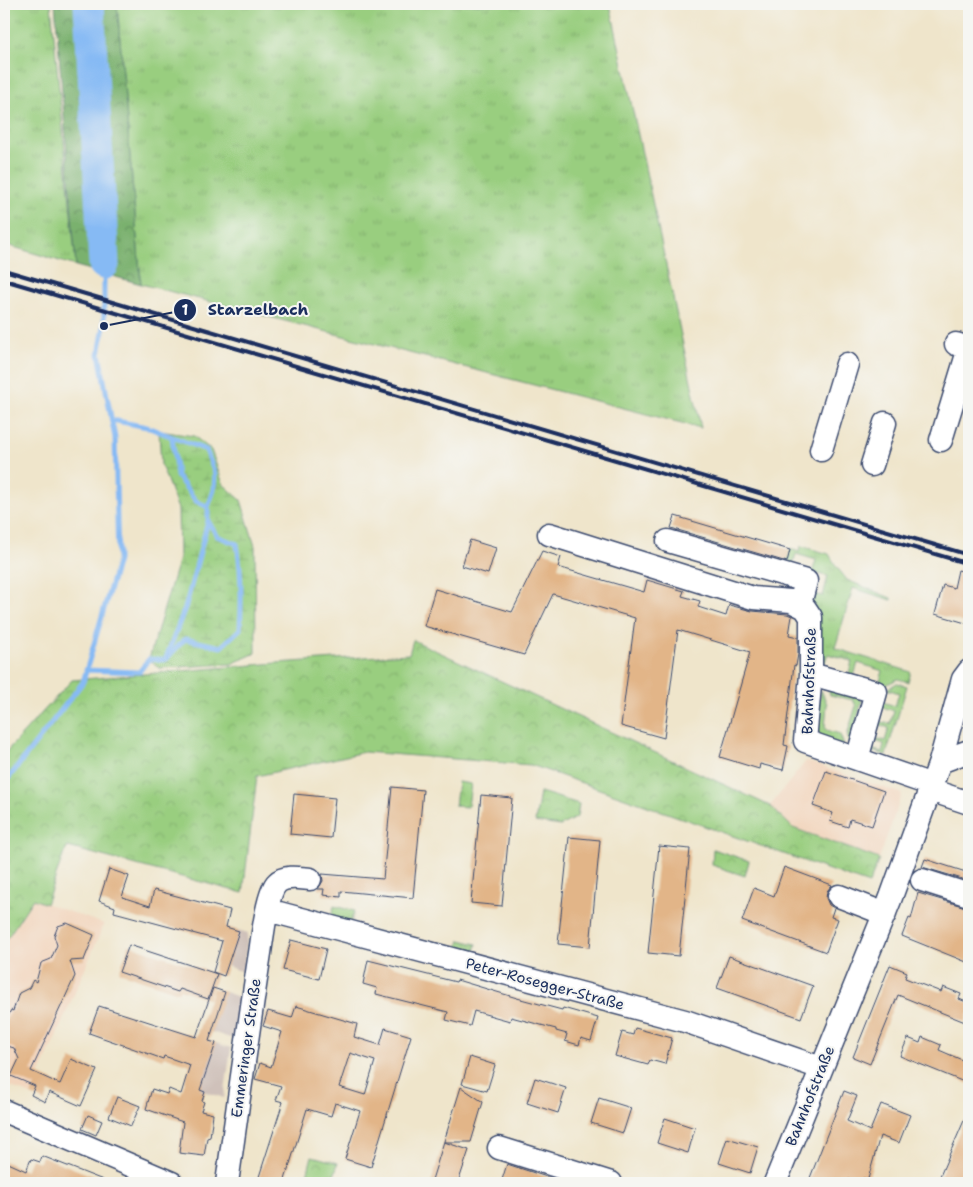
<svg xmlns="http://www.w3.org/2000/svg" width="973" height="1187" font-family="'Shantell Sans',sans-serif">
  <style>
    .built { fill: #f2d5bd }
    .industrial { fill: #cfc1ba }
    .grass { fill: url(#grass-tufts); stroke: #5a7e6e }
    .forest { fill: url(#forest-crowns); stroke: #4a7066 }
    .wetland { fill: url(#wetland-marsh); stroke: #5a7e6e }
    .park { fill: url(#park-crowns); stroke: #5a7e6e }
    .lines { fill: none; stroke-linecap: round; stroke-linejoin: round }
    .stream { stroke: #86baf4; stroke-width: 5 }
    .river { stroke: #86baf4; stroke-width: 31 }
    .building { fill: #e2b588; fill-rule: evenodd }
    .minor-casing { stroke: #3b4a6e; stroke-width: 25 }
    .minor { stroke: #fff; stroke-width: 22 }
    .rail { stroke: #1b2f5e; stroke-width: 4 }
    .labels { text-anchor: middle; stroke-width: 4; stroke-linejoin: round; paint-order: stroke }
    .street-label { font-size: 15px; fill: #1b2f5e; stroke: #f6f6f2 }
    .leader { fill: none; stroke: #1b2f5e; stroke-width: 2 }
    .callout-dot { fill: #1b2f5e; stroke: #f6f6f2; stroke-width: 2 }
    .mark-label { font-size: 15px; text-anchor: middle; font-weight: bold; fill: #fff }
    .callout-label { font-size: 16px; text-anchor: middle; font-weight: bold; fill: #1b2f5e; stroke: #f6f6f2; stroke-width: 4; stroke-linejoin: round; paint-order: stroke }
  </style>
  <defs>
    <pattern id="grass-tufts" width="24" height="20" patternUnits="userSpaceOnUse" patternTransform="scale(1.25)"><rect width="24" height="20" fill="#99ce7f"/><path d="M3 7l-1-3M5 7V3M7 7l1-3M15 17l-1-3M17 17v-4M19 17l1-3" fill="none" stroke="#83b170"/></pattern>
    <pattern id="forest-crowns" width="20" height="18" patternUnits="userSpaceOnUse" patternTransform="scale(1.25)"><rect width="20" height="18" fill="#7ab16e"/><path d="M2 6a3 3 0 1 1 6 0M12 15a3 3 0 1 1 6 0" fill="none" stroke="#63905e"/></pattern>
    <pattern id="wetland-marsh" width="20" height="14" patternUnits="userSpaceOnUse" patternTransform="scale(1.25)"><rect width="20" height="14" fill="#99ce7f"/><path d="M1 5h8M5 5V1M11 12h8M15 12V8" fill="none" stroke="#83b170"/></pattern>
    <pattern id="park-crowns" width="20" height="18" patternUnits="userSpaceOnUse" patternTransform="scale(1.25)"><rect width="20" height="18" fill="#99ce7f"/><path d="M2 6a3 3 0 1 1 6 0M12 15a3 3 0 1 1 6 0" fill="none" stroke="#83b170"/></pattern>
  </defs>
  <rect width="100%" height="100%" fill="#f6f6f2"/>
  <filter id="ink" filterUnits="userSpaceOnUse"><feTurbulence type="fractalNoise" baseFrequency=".02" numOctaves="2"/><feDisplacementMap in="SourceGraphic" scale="10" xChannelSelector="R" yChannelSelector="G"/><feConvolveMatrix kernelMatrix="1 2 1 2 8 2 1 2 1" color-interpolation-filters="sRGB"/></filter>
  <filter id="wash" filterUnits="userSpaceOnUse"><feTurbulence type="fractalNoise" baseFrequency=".0096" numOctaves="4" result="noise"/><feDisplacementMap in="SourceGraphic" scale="20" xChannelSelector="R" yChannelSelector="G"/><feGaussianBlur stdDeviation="1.12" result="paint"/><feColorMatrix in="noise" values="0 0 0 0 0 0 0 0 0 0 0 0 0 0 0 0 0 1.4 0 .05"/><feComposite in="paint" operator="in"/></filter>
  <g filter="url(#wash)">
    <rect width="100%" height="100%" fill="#efe5cb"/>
    <path class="built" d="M806,761L902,794L879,859L793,828L770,806Z
      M34,899L104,924L31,1095L4,1084V943Z"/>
    <path class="industrial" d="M226,927L248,933L243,972L216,962Z
      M213,988L239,997L233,1039L200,1028Z
      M204,1039L231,1048L224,1098L188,1086Z"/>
    <path class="grass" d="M4,4H51L76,266L4,244Z
      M117,4H610L701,428L141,284Z
      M801,546L829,554L836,566L847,580L891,598V600L853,588L835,648L911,672L908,682L898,679L883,686L879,684L883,671L858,663L854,676L849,674L852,661L828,654L823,666L819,661L810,593L823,596L828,576L812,573L816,560L796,554L792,567L786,565L790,549L800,552Z
      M897,683L907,686L886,755L869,750V749L882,752L884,744L872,740V737L885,741L889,728L877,724V721L890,724L894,711L882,707L883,702L895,706L899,693L887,689Z
      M827,686L860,698L862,701L850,744L847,735L856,706L853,700L830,695Z
      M821,690L827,704L825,727L827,730L840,734L844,746L822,739L817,733L816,723Z
      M334,906L354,911L351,923L331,918Z
      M460,940L477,944L474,956L457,952Z"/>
    <path class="forest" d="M55,4H117L141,284L76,266Z"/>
    <path class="wetland" d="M159,431L194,436L211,450L223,484L241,500L255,546L256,653L231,664L159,668L149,659L179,558L178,509L161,465Z"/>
    <path class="park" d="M413,640L770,806L793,828L879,859L869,884L531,765L364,752L257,776L243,893L68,847L64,853L46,904L33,899L4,943V754L72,680L277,663L409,654Z
      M458,782L471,784L468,807L455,806Z
      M540,793H544L579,804L577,817L560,826L535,822Z
      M713,849L749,861L745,876L712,865Z
      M312,1156L338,1163L332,1183H305Z"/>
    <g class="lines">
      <path class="stream" d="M172,437L177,476L196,501L208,507
        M166,658L186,605L208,521
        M86,670L139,672L149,659L165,660L185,639L221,647L240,629C242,599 242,574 237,544L217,536L208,521V507L214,490L215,474L206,450L147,427L112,420
        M4,784L83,682L118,560L115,438L99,354L104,326V264"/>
      <path class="river" d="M89,4L104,264"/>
    </g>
    <g id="blocks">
      <path class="building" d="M675,516L790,550L787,562L671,528Z
        M470,540L496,548L488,574L462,566Z
        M542,551L561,557L558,567L644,592L647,580L684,591L682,596L700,601L698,607L726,616L729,605L752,611L787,614L792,616L789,635L798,637V654L796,666L794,665L784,745L788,746L783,770L760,764L759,769L720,757L750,652L678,630L664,738L621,726L635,618L553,594L524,655L424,626L435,589L512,612Z
        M958,570L969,573V624L935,614L943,585L954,588Z
        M826,771L884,791L872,826L850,819L848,827L830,821L833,813L813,806Z
        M392,787L423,790L413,898L341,891V897L323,895L324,889H318L323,881L322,874L383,879Z
        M294,794L335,798L331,838L290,834Z
        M481,795L512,798L502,906L471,903Z
        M569,837L600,840L590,947L558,944Z
        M659,846L690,849L679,956L648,953Z
        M925,859L969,873V881L922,867Z
        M784,867L832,885L827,891L826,898L829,905L834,908L831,917L838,919L826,952L742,921L754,888L774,896Z
        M109,869L129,876L122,897L150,906L154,890L230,910L226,927L239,931L224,976L213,972L222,941L114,912L115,907L99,901Z
        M918,893L969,908V963L902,936L909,918L911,919Z
        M67,923L94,935L84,960L70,961L75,976L31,1071L60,1084L71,1059L97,1070L81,1106L49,1092L45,1102L31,1095L35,1086L11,1076L19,1059L14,1048L4,1045V1020H6L11,1010L13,1011L19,993L29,988L33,980L36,982L41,963L51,959L57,945L54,936L58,926Z
        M291,940L326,949L319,979L283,970Z
        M129,945L217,974L208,999L180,989L178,992L119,972Z
        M729,956L813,986L801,1018L717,988Z
        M368,960L456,982L457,980L517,998L562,1010L563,1008L598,1018L591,1041L581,1038L579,1045L565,1041L567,1034L556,1031V1029L511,1017L510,1021L474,1011L470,1026L446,1020L448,1012L376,994L377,988L363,984Z
        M890,965L907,972L905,978L941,992L943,987L961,994L959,999L969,1003V1011L965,1022L898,995L870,1064L853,1057Z
        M213,988L225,992L209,1041L216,1043L200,1090L205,1092L202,1101L204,1102L201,1111L213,1114L210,1137L207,1138L204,1156L179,1153L183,1122L146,1109L152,1089L167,1094L169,1089L181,1094L190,1065L164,1056L163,1059L89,1033L99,1006L196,1037Z
        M296,1006L357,1024L354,1037L380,1045L385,1028L411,1036L371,1167L345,1159L360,1111L335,1103L331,1116L307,1109L284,1183H257L283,1102L276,1100L281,1086L255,1079L260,1063L271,1067L282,1032L263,1026L268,1011L292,1018ZM350,1053L375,1061L365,1095L339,1087Z
        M635,1028L672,1038L665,1064L650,1060L648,1065L615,1056L622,1032L633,1035Z
        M922,1037L941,1045L939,1050L969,1063V1084L900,1056L908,1038L920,1043Z
        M470,1057L495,1065L487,1091L462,1084Z
        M535,1078L566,1088L558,1113L527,1103Z
        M461,1087L483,1102L471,1142H444L469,1150L458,1183H431Z
        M844,1091L857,1096L847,1121L870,1131L881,1104L910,1115L899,1143L880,1136L868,1179L863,1178L861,1183L849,1179L847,1183H808Z
        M117,1097L140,1106L131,1126L109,1117Z
        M599,1098L631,1108L623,1133L591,1123Z
        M969,1109V1183H937Z
        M88,1115L102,1121L96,1135L82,1129Z
        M665,1118L695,1128L688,1153L657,1143Z
        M727,1138L758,1147L750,1173L719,1163Z
        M42,1156L108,1182V1183H4V1161L26,1171L31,1159L40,1162Z
        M507,1164L562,1182V1183H501Z"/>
    </g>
  </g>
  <g filter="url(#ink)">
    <use href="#blocks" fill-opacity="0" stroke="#3b4a6e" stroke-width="1"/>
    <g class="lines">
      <g class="minor-casing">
        <path id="minor" d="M941,440L969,348L956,344
          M821,450L847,364
          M872,465L885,423
          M549,534L753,598L791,601L805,608L811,617V674L805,741L932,785
          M668,541L806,581L800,604
          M811,674L876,692L857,759
          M940,762L969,751
          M930,790L969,803
          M922,880L969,895
          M839,896L885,914
          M267,913H279L685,1021L821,1068
          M4,1111L172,1183
          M499,1148L611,1183
          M227,1183C238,1106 248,1030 260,953C262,939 268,891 277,883C285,875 299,878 310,879
          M775,1183L890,900L940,762L963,679L969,671"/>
      </g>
      <use href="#minor" class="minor"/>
      <path class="rail" d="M4,270L969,555
        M4,280L969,564"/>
    </g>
  </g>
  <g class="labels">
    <g class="street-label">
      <text transform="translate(809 681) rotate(-88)" y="5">Bahnhofstraße</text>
      <text transform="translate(545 984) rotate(15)" y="5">Peter-Rosegger-Straße</text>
      <text transform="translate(246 1048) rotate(-82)" y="5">Emmeringer Straße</text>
      <text transform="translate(810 1096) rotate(-68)" y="5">Bahnhofstraße</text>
    </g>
  </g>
  <path class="leader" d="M104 326L185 310"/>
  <g class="callout-dot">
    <circle cx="104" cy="326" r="5"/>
    <circle cx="185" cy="310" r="12"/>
  </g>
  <g class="mark-label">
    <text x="185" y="315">1</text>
  </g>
  <g class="callout-label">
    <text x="258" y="315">Starzelbach</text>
  </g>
  <rect width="973" height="1187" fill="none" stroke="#f6f6f2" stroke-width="20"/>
</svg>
